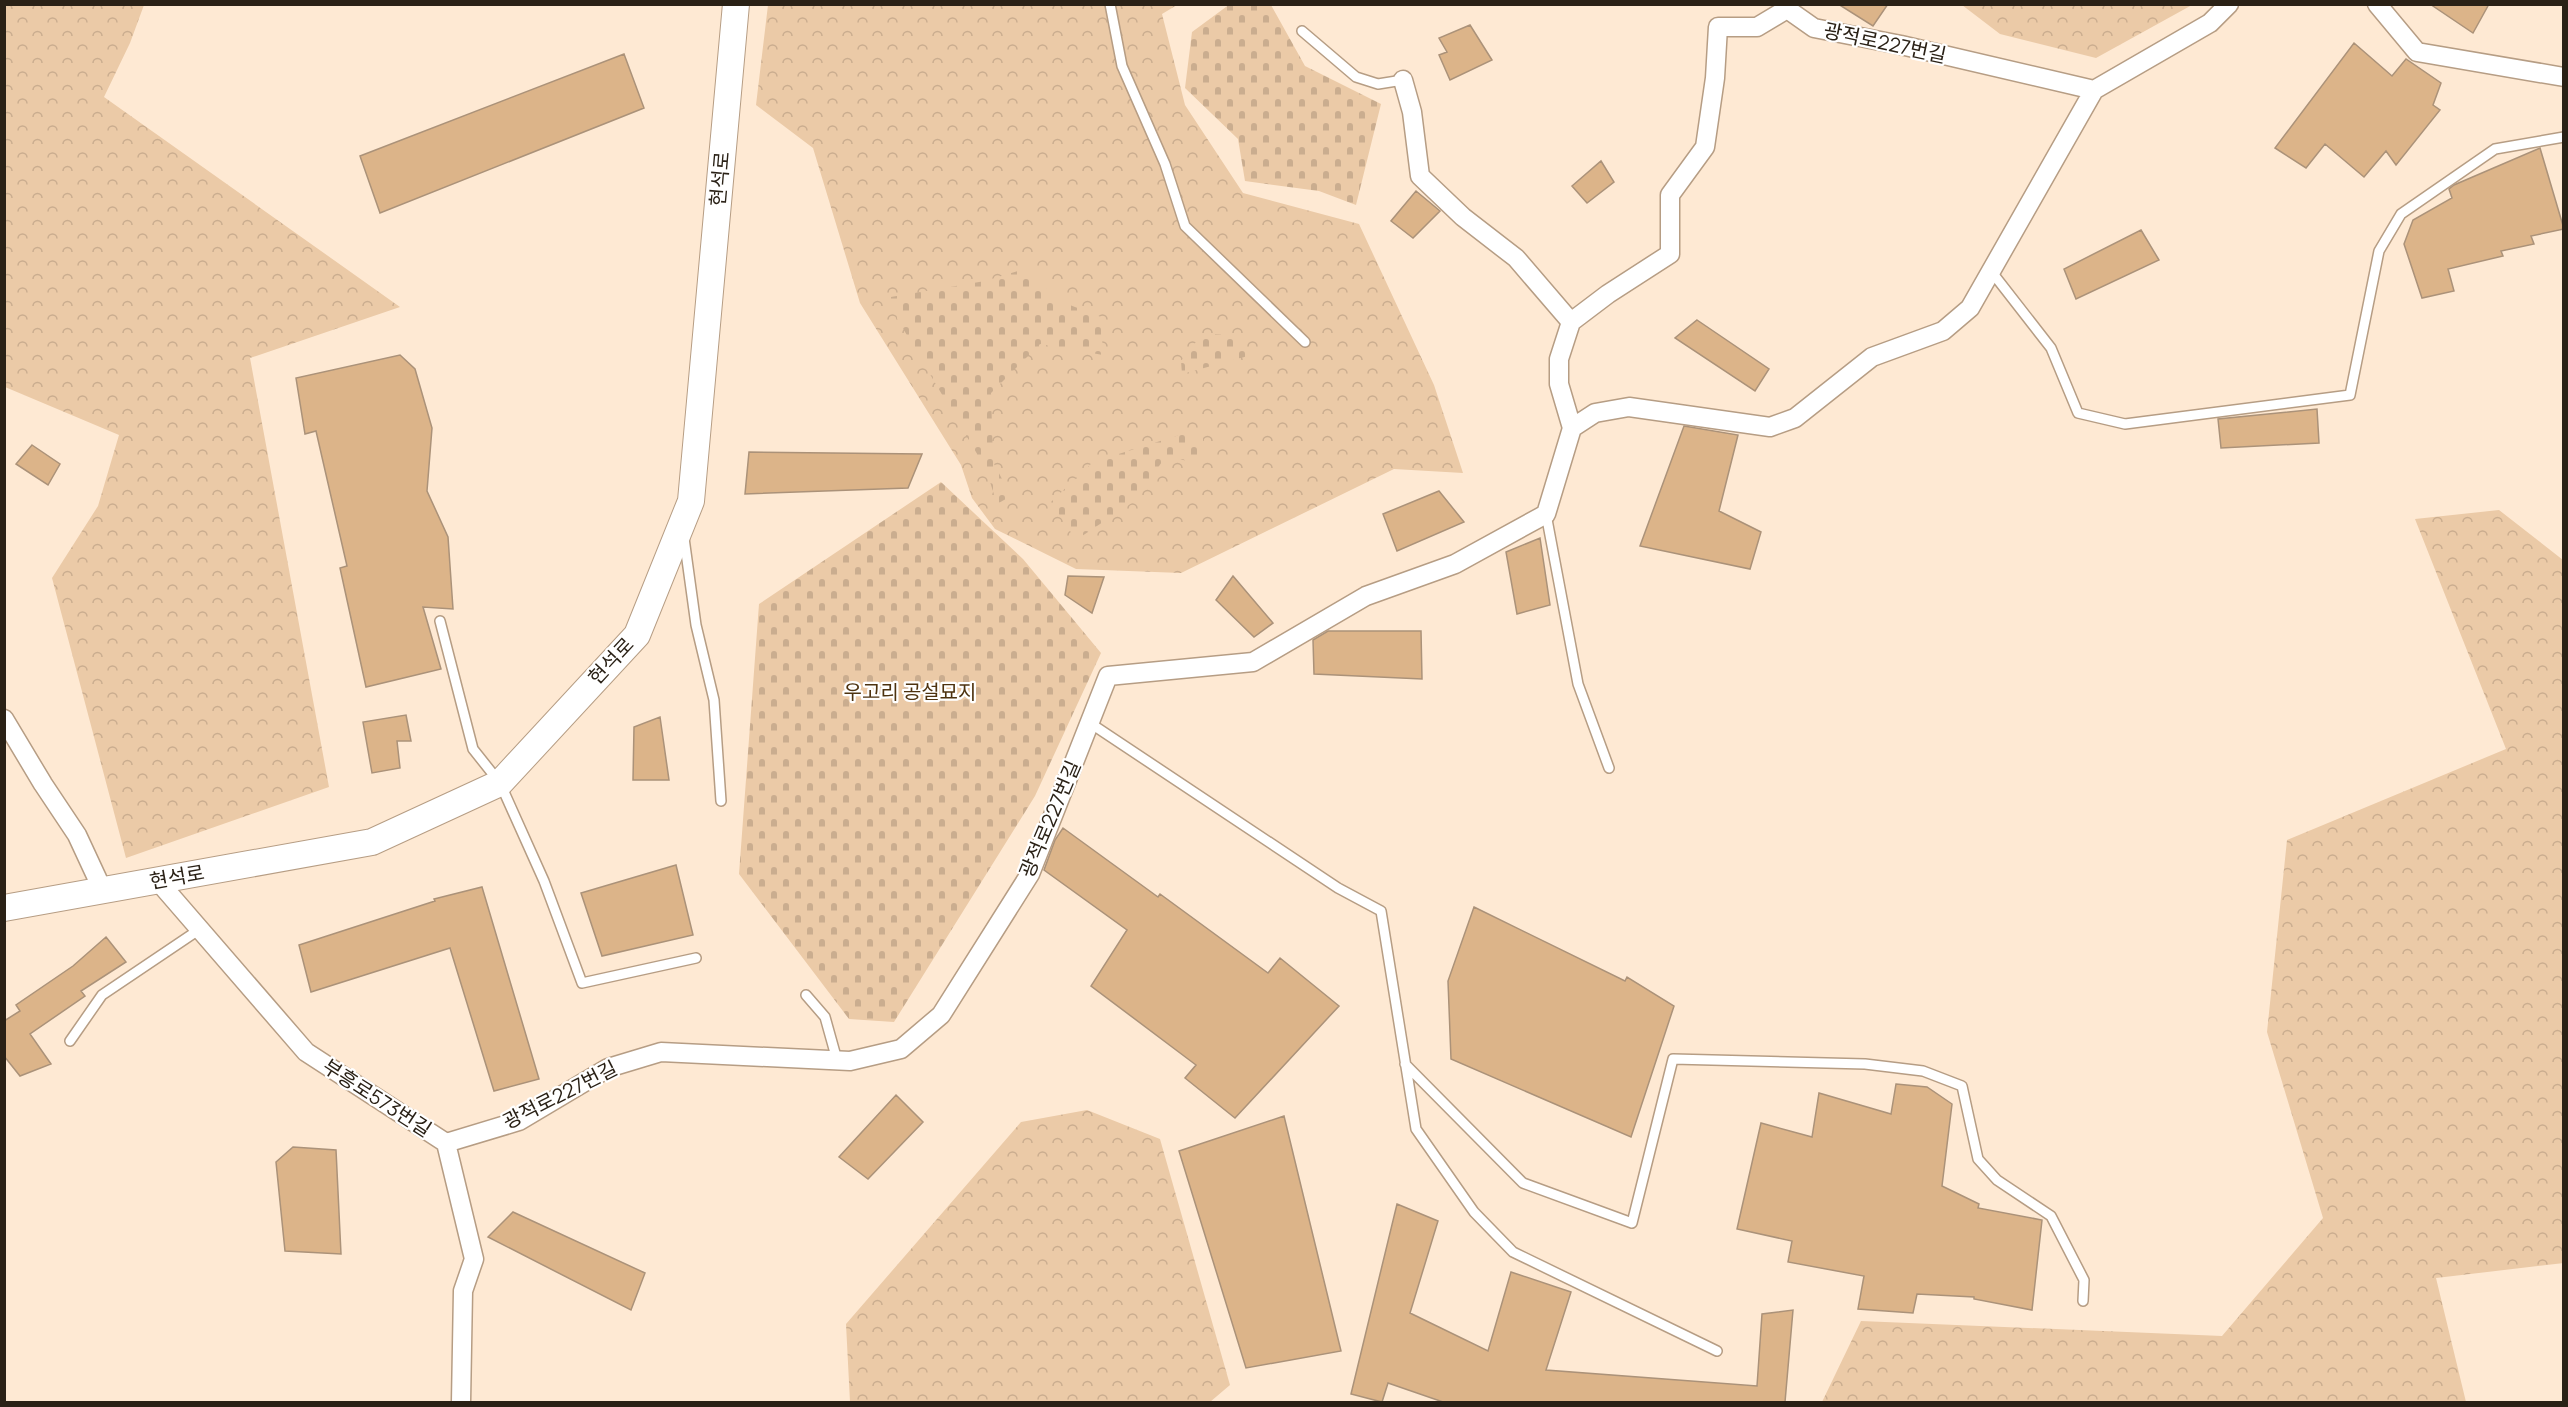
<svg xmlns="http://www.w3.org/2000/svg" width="2568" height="1407" font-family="Manrope,'Noto Sans KR',sans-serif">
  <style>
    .forest { fill: url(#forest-crowns) }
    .cemetery { fill: url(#cemetery-stones) }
    .building { fill: #dcb489; stroke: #ab9279; stroke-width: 1.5 }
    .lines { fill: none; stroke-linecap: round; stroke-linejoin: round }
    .lane-casing { stroke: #b69d84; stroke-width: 12 }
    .street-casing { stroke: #b69d84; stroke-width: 21 }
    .secondary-casing { stroke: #b69d84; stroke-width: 28 }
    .lane { stroke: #fff; stroke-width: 9 }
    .street { stroke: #fff; stroke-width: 18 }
    .secondary { stroke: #fff; stroke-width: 26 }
    .labels { text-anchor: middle; stroke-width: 4.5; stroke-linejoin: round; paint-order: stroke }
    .street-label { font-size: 20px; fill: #2a2116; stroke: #fff }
    .park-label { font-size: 20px; fill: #4d320f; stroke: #fff }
  </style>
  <defs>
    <pattern id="forest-crowns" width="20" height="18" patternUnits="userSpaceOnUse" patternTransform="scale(1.5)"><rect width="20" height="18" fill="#ebcaa7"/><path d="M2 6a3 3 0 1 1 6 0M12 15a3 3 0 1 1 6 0" fill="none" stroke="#caad8f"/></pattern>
    <pattern id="cemetery-stones" width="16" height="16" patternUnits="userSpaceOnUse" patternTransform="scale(1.5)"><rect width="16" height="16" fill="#ebcaa7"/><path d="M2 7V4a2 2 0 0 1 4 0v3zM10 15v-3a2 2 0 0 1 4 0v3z" fill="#caad8f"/></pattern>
  </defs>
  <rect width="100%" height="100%" fill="#fee9d3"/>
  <path class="forest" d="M4,5H144L130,43L104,97L400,307L250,358L329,787L126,858L52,578L98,506L119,435L5,387Z
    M768,5H1177L1162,14L1185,105L1243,193L1359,224L1434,385L1463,473L1394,469L1181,573L1076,569L995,529L972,498L961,465L860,303L813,148L756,105Z
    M1962,5H2192L2096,58L2000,34Z
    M2499,510L2563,560L2564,1263L2436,1278L2466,1402H1822L1861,1321L2222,1336L2323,1218L2267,1032L2287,840L2506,749L2415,519Z
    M1087,1110L1160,1139L1230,1385L1210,1402H850L846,1324L1021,1122Z"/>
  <path class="cemetery" d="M1230,4L1271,5L1305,66L1381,104L1356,205L1319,191L1245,181L1238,139L1185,88L1192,32Z
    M1025,269L1062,302L1101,317L1103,355L1040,344L991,393L993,462L1011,496L997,504L986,469L885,298L985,281Z
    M1203,333L1239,336L1248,356L1182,374L1181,361Z
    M1189,432L1203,434V466L1167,455L1133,502L1076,540L1051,502L1093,462Z
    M941,482L1023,559L1101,653L1035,796L894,1022L849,1019L739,874L759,604Z"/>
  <path class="building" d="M1838,4H1888L1873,26Z
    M2430,4H2489L2473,33Z
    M1470,25L1492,60L1450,80L1439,55L1447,52L1439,38Z
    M2354,43L2392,76L2406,59L2441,83L2433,105L2440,110L2396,165L2386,151L2364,177L2325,144L2306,168L2275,148Z
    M624,54L644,108L380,213L360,156Z
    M2540,148L2564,229L2531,236L2534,244L2501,251L2503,256L2448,269L2454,291L2422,298L2404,244L2413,220L2452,198L2449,189L2454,185Z
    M1601,161L1614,182L1587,203L1572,186Z
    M1416,191L1440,211L1413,238L1391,221Z
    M2141,230L2159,260L2076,299L2064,269Z
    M1697,320L1769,369L1755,391L1675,338Z
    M400,355L415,369L432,428L427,491L448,537L453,609L423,607L441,669L366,687L340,568L347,566L316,431L305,434L296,378Z
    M2317,409L2319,443L2221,448L2218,419Z
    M1684,426L1738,435L1719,511L1761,532L1750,569L1640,546Z
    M32,445L60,464L48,485L16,464Z
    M749,452L922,454L908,488L745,494Z
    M1439,491L1464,522L1397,551L1383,514Z
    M1540,538L1550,605L1517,614L1506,552Z
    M1068,576L1104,577L1092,613L1065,595Z
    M1233,576L1273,623L1254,637L1216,600Z
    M1328,631H1421L1422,679L1314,674L1313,640Z
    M406,715L411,741H397L400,768L372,773L363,722Z
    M660,717L669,780H633L634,727Z
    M1063,828L1158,897L1160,894L1268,973L1280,958L1339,1006L1235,1118L1185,1078L1196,1065L1091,986L1127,930L1044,870L1055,840Z
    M676,865L693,935L602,956L581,893Z
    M482,887L539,1079L494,1091L450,948L311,992L299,945L435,901L434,899Z
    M1474,907L1625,981L1627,977L1674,1006L1631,1137L1451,1059L1448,981Z
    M106,937L126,962L81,991L85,996L30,1034L51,1064L20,1076L4,1056V1021L20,1011L16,1005L73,966Z
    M1896,1084L1927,1087L1952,1104L1942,1186L1979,1204L1978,1208L2042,1220L2032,1310L1974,1299V1297L1917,1294L1913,1313L1858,1309L1864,1276L1788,1262L1792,1241L1737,1229L1761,1123L1812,1137L1819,1093L1891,1114Z
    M896,1095L923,1122L868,1179L839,1157Z
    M1284,1116L1341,1351L1246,1368L1179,1151Z
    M293,1147L336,1150L341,1254L285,1251L276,1162Z
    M1397,1204L1438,1221L1410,1313L1488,1351L1511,1272L1571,1292L1546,1370L1757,1386L1762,1314L1793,1310L1785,1402H1443L1388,1383L1382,1402L1351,1394Z
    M513,1212L645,1273L631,1310L488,1237Z"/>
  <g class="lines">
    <g class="lane-casing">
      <path id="lane" d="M1110,4L1122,66L1165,164L1185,226L1305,342
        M1302,31L1356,77L1378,84L1403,80
        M1991,271L2051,348L2078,413L2125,424L2350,395L2379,251L2401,214L2495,149L2564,137
        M1546,514L1578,684L1609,768
        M684,538L696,625L714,700L721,801
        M440,621L473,749L500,783L544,881L582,983L696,958
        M1090,723L1338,888L1381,911L1416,1129L1474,1212L1513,1252L1717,1351
        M806,995L825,1017L837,1060
        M70,1041L102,995L200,929
        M1405,1064L1523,1183L1632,1223L1673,1059L1865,1064L1923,1071L1962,1086L1978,1159L1997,1180L2051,1216L2084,1280L2083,1301"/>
    </g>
    <g class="street-casing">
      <path id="street" d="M2377,4L2417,52L2564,77
        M1403,80L1412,112L1420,176L1463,217L1516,258L1571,322
        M1572,428L1559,384V359L1571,322L1608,294L1670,254V195L1705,147L1715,78L1718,27H1757L1787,9L1814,28L1901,45L2094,90
        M4,719L43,784L77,835L103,891
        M158,881L306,1052L446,1143L474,1259L463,1291L461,1402
        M446,1143L519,1121L608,1068L661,1052L850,1061L901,1049L941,1015L1030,874L1108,676L1253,662L1366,596L1455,564L1546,514L1572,428L1595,413L1629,407L1770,427L1795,418L1872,357L1943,331L1970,308L2094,90L2210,23L2229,4"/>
    </g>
    <g class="secondary-casing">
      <path id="secondary" d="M4,908L372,842L500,783L637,635L691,501L736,4"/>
    </g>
    <use href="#lane" class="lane"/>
    <use href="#street" class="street"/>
    <use href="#secondary" class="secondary"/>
  </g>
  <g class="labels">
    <g class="street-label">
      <text transform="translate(1885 43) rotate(12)" y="7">광적로227번길</text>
      <text transform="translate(720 179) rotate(-85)" y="7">현석로</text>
      <text transform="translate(611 661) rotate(-47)" y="7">현석로</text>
      <text transform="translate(1050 819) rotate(-67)" y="7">광적로227번길</text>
      <text transform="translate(177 877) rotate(-10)" y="7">현석로</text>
      <text transform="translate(560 1095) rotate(-27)" y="7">광적로227번길</text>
      <text transform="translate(377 1098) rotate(33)" y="7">부흥로573번길</text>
    </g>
    <g class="park-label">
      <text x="910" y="699">우고리 공설묘지</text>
    </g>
  </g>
  <rect width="2568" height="1407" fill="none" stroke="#2a2116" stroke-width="12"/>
</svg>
